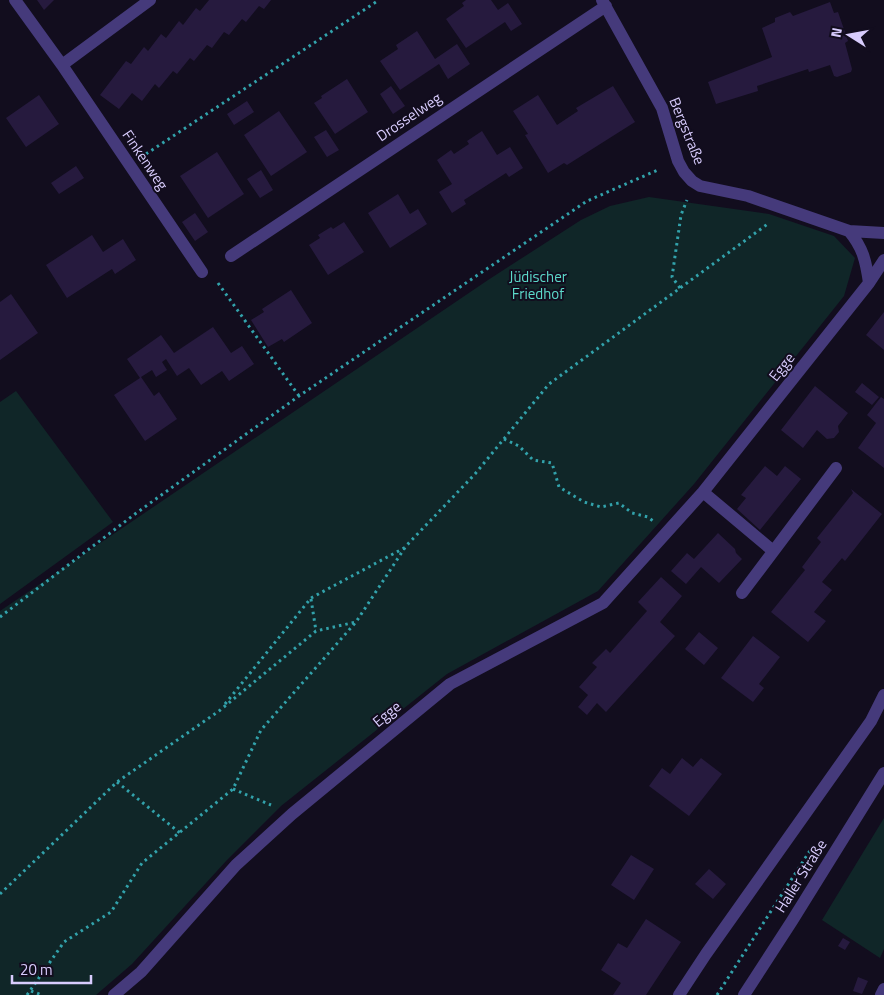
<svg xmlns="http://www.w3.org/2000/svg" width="884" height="995" font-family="'Titillium Web',sans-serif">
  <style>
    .green { fill: #102628 }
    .building { fill: #261a3e }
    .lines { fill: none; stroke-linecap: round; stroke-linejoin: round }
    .path { stroke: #32a2ab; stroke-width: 3; stroke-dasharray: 2.5 4; stroke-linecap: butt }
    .minor { stroke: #453a7b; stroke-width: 12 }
    .labels { text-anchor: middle; stroke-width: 4; stroke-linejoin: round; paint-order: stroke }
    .street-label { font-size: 15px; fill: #d8ccfd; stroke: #120d1e }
    .park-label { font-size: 15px; fill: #5cd9ca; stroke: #120d1e }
  </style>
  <rect width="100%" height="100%" fill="#120d1e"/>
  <path class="green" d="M649,197L769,214L834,236L855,258L844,296L694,484L598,591L447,674L281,806L227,860L132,964L96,995H0V611L488,280L581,220L610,206Z
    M16,391L113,522L0,604V402Z
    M884,818V949L880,958L822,920Z"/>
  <path class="building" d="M37,0H54L44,10Z
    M209,0H271L264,9L259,6L246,22L242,19L229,35L224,32L212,48L207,45L194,61L190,58L177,74L173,71L159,88L155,84L142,101L132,93L119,109L100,95L126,61L131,64L144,47L148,51L161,34L166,38L179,21L183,25L196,8L200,11Z
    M466,0H491L498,10L508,3L522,24L511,31L505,22L466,48L446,19L464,6L462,3Z
    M830,2L834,13L838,12L848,41L845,43L852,69L851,72L837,77L834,76L830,65L809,72L808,69L757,86L758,91L716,104L708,82L772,57L762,28L775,22V18L790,12L793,16Z
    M417,31L435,59L457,44L470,64L448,79L439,64L400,90L380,61L398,49L396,45Z
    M347,79L368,112L335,134L314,103L322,98L321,96Z
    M391,86L405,106L393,114L380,94Z
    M613,86L635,122L567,165L564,163L548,173L525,135L528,134L513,111L538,95L557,125L578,111L576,108Z
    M39,95L59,124L26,147L6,118Z
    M247,101L254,112L234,125L227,114Z
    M279,111L307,152L271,176L244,135Z
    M326,130L339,150L327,157L314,137Z
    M482,131L497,155L510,147L523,168L509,177L506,173L464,200L466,204L452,213L439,192L452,184L437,160L451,150L454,154L469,144L467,141Z
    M217,152L244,194L208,218L180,176Z
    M76,166L84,178L59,194L51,183Z
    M261,170L273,190L260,198L247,179Z
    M398,194L410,214L418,209L427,224L390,248L368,213Z
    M195,213L208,232L195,241L182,222Z
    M344,222L364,252L328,275L309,245L320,238L318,235L331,227L333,229Z
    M92,235L103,252L123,239L136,260L115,274L112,269L67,298L46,265Z
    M291,290L312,323L284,342L282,339L268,347L251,320L264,312L262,309Z
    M11,294L38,333L0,360V302Z
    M884,312V350L866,335Z
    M213,327L231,353L242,346L254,364L229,381L222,371L201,385L189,368L177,376L166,359L162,362L167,370L156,377L152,370L141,377L154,396L159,392L177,419L145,441L114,395L140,378L127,359L161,335L174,353Z
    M862,383L879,397L872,405L855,392Z
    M815,386L848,413L838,426L839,432L834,438L827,439L817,430L803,448L781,430Z
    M881,397L884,399V468L858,448L876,423L867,415Z
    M765,466L777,476L785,466L801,479L760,530L737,509L746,498L741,495Z
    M851,489L882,514L845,561L842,558L822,582L832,590L814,612L826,621L808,642L771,612L805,570L802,567L821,542L817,538L853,493Z
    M718,533L735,549L736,553L742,559L719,583L701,567L686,584L671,571L687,553L694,559Z
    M661,577L682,596L660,622L675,636L606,712L597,703L587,715L578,707L588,695L579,687L597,667L592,663L606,649L610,653L647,611L638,602Z
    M699,632L718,648L704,665L685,649Z
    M753,636L780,657L759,684L764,688L753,702L721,678Z
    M682,758L693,767L701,758L722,774L689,816L649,786L662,768L670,774Z
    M631,855L654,869L634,900L611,885Z
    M709,869L726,884L713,899L695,884Z
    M646,919L681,942L646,995H613L621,983L601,970L618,943L627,948Z
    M843,938L850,942L845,950L838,946Z
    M858,977L868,981L862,994L853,991Z"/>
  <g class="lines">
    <path class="path" d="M146,154L379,0
      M218,283L299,396
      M680,288L672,277L681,215L687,200
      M504,439L519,446L533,460L552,463L559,487L584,502L601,507L619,503L632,513L648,517L653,521
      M311,599L316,631
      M0,617L135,514L299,396L587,201L660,169
      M225,704L311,598L406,547
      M117,782L180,833
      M233,789L271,805
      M0,894L117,782L219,711L316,631L356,622
      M31,991L42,995
      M27,995L64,942L111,912L142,863L233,789L261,730L356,622L406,546L475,474L549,384L769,223
      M717,995L813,846"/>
    <path class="minor" d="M15,0L62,65L202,272
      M602,0L662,108L678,161L684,172L692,181L700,186L748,196L849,231L884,233
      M62,65L150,0
      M849,231C863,248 866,261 869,283
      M231,256L606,6
      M703,492L772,550
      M742,593L836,468
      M114,995L141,972L236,865L292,814L450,684L603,603L703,492L869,283L884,260
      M679,995L706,954L871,721L884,695
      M744,995L792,921L884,773
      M881,995L884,989"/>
  </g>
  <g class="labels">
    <g class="street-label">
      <text transform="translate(409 117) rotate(-34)" y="5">Drosselweg</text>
      <text transform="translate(687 131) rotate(68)" y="5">Bergstraße</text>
      <text transform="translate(145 160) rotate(56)" y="5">Finkenweg</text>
      <text transform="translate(782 367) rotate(-52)" y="5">Egge</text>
      <text transform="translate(387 714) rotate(-39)" y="5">Egge</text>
      <text transform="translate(801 876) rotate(-58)" y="5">Haller Straße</text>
    </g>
    <g class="park-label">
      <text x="538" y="282">Jüdischer<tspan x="538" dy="17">Friedhof</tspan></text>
    </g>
  </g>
  <g transform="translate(849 35) rotate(281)" stroke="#120d1e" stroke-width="4" paint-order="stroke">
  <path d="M0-4L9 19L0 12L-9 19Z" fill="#d8ccfd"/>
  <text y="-8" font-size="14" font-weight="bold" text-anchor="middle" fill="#d8ccfd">N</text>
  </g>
  <path d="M12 975v8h79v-8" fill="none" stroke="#d8ccfd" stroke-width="2.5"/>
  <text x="20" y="975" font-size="15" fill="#d8ccfd" stroke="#120d1e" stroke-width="4" paint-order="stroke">20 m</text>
</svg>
